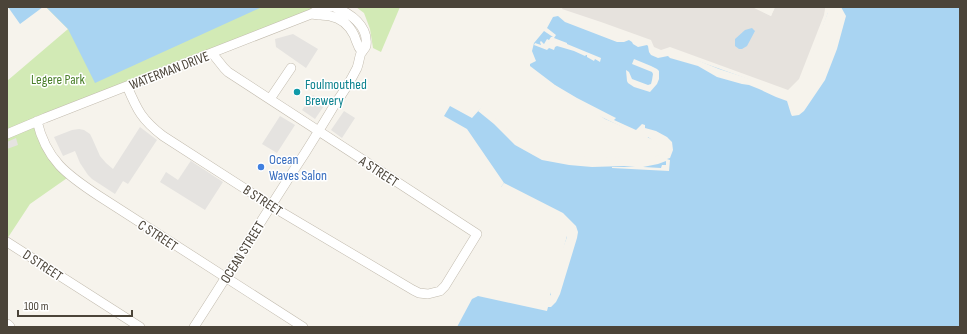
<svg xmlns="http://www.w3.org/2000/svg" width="967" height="334" font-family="'Sofia Sans Condensed',sans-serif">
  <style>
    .industrial { fill: #e6e2dd }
    .green { fill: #d2eab5 }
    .parking { fill: #e5e3e0 }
    .water { fill: #a9d4f2 }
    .pier { fill: #f6f3ec; fill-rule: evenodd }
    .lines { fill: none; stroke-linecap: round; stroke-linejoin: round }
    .minor-casing { stroke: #c2bbae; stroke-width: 10 }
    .tertiary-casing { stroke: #c2bbae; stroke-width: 12 }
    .minor { stroke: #fff; stroke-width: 9 }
    .tertiary { stroke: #fff; stroke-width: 11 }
    .culture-dot { fill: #0f9aa8; stroke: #fff; stroke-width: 1.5 }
    .shop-dot { fill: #3f7fe0; stroke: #fff; stroke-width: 1.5 }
    .labels { text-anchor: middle; stroke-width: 3; stroke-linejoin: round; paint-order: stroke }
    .street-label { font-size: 14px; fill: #4b4439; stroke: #fff }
    .park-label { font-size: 14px; fill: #4a7f2a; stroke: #fff }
    .culture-label { font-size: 14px; fill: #0d838f; stroke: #fff; text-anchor: start }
    .shop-label { font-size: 14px; fill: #366cbe; stroke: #fff; text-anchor: start }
  </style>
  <rect width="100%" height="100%" fill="#f6f3ec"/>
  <path class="industrial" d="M563,7H752L771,16L775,7H825V9L824,15L799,79L788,90L670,47L661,50L654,47L651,40L601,22L562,9Z"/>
  <path class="green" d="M46,7H314L311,14L37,121L39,133L70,176L30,204L7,239V81L68,29Z
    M356,7H400L381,52L373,48L370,29L364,13Z"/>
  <path class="parking" d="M293,34L318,49L306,68L276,47L275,39Z
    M313,95L326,103L315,119L302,110Z
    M344,111L355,118L342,138L331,130Z
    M280,116L295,125L277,153L262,144Z
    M140,127L157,140L128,184L123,181L115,194L92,179L88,175L80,163L75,151L63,156L54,137L72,130L79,129L84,130L90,134L92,138L100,156L106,163L113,169Z
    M16,138L18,145L7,149V142Z
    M192,159L191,161L223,182L205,210L160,182L166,172L178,180Z"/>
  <path class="water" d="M8,7H43L20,24Z
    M46,7H262L95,83L68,29Z
    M830,7H960V327H451L472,293L547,306L569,229L558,217L501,187L504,183L467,129L444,116L450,106L472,118L481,108L513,136L542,156L620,160L655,159L660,156L664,147L656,141L605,119L529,68L522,55L555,13L629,40L650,43L653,51L659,54L670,51L787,93H795L803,83Z
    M752,28L755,31L747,46L742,49H739L735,46V39L745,30Z"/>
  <path class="pier" d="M767,7H775L771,16L763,12Z
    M828,7H841L846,16L837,49L825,80L804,111L799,115L792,116L791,114L787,101L776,97L759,89L749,85L742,84L717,77L698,66L670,58L668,56L658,58L651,55L649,52L648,46L647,45L638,47L633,44L632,42L629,40L624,42H617L565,22L558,16L553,17L547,28L556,35L554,38L567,43V44L601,58L600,62L595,59L594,61L587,57V55H586L585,56L574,51L557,46L555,47L554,50L549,48L547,50L534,45L535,43L541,45L540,42L541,41L544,44L547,39L549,40L551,37H553L544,31L534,43L532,51L536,61L530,64V66L555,85L577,98L612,116L616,118L614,120L636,130L642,124L645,125V128L656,131L667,137L672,142L673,150L670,158L667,159L670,160L669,171L612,168V167H635L624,166L592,167L569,165L542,160L515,145L494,124L478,111L482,106L514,135L543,154L620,158L654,157L659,155L661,147L659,145L648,137L647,139L587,110L558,93L527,69L520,56L526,47L549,16L555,11L574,16L629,35L631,39L634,37L650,42L654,49L659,52L670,49L719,69L787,91H794L801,82L828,12ZM666,161V165H662L661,168L643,167L658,164Z
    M634,59L651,66L657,69L659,71V79L657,84L650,92L634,87L628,83L627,81L626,70L629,72L632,79L648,85L651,84L652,80L653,74L652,72L632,64Z
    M504,183L563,213L576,226L578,232L577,238L560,294L556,302L551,307H548L547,311L478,296L472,299L457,327H449L466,297L472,291L546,304L548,296L551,295L550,290L557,264L567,237V230L557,218L500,188V185L501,187Z
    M359,316L364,317L370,321L375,327H371L367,323H363L355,327H342Z"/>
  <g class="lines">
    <g class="minor-casing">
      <path id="minor" d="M311,14C314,14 317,15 321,15C324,16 327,15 330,16C341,18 349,25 354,35C357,42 357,46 362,52
        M127,86C137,110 142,120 163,136L278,210L413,290L419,293L428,294L440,291L445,286L477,234L228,72L224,68L212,53
        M270,99L291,68
        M37,121C46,160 67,175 99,196L303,327
        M7,134L45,118L311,14L322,8L331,7
        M7,242L140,327
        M194,327C231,270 267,211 305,153C315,137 325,121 335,104C343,93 351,80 357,68C359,63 359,58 361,53C363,50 365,49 366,46C369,26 350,13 334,7"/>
    </g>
    <g class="tertiary-casing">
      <path id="tertiary" d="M7,325L9,327"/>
    </g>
    <use href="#minor" class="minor"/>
    <use href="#tertiary" class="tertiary"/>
  </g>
  <circle class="culture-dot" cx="297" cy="92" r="4"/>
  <circle class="shop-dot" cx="261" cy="167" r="4"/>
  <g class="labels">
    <g class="street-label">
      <text transform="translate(169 70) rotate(-21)" y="5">WATERMAN DRIVE</text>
      <text transform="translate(379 171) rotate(33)" y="5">A STREET</text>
      <text transform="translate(263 200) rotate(33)" y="5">B STREET</text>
      <text transform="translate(158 235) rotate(33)" y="5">C STREET</text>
      <text transform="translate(242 252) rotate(-58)" y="5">OCEAN STREET</text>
      <text transform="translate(43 265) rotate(33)" y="5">D STREET</text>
    </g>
    <g class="park-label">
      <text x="58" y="84">Legere Park</text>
    </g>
    <g class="culture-label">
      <text x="305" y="89">Foulmouthed<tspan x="305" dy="16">Brewery</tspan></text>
    </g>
    <g class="shop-label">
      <text x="269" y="164">Ocean<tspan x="269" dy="16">Waves Salon</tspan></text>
    </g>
  </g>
  <rect width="967" height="334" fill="none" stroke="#4b4439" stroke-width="16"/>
  <path d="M18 310v6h114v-6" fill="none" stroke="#4b4439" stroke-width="2"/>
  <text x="24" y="310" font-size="12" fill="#4b4439" stroke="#ffffff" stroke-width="3" paint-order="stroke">100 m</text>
</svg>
